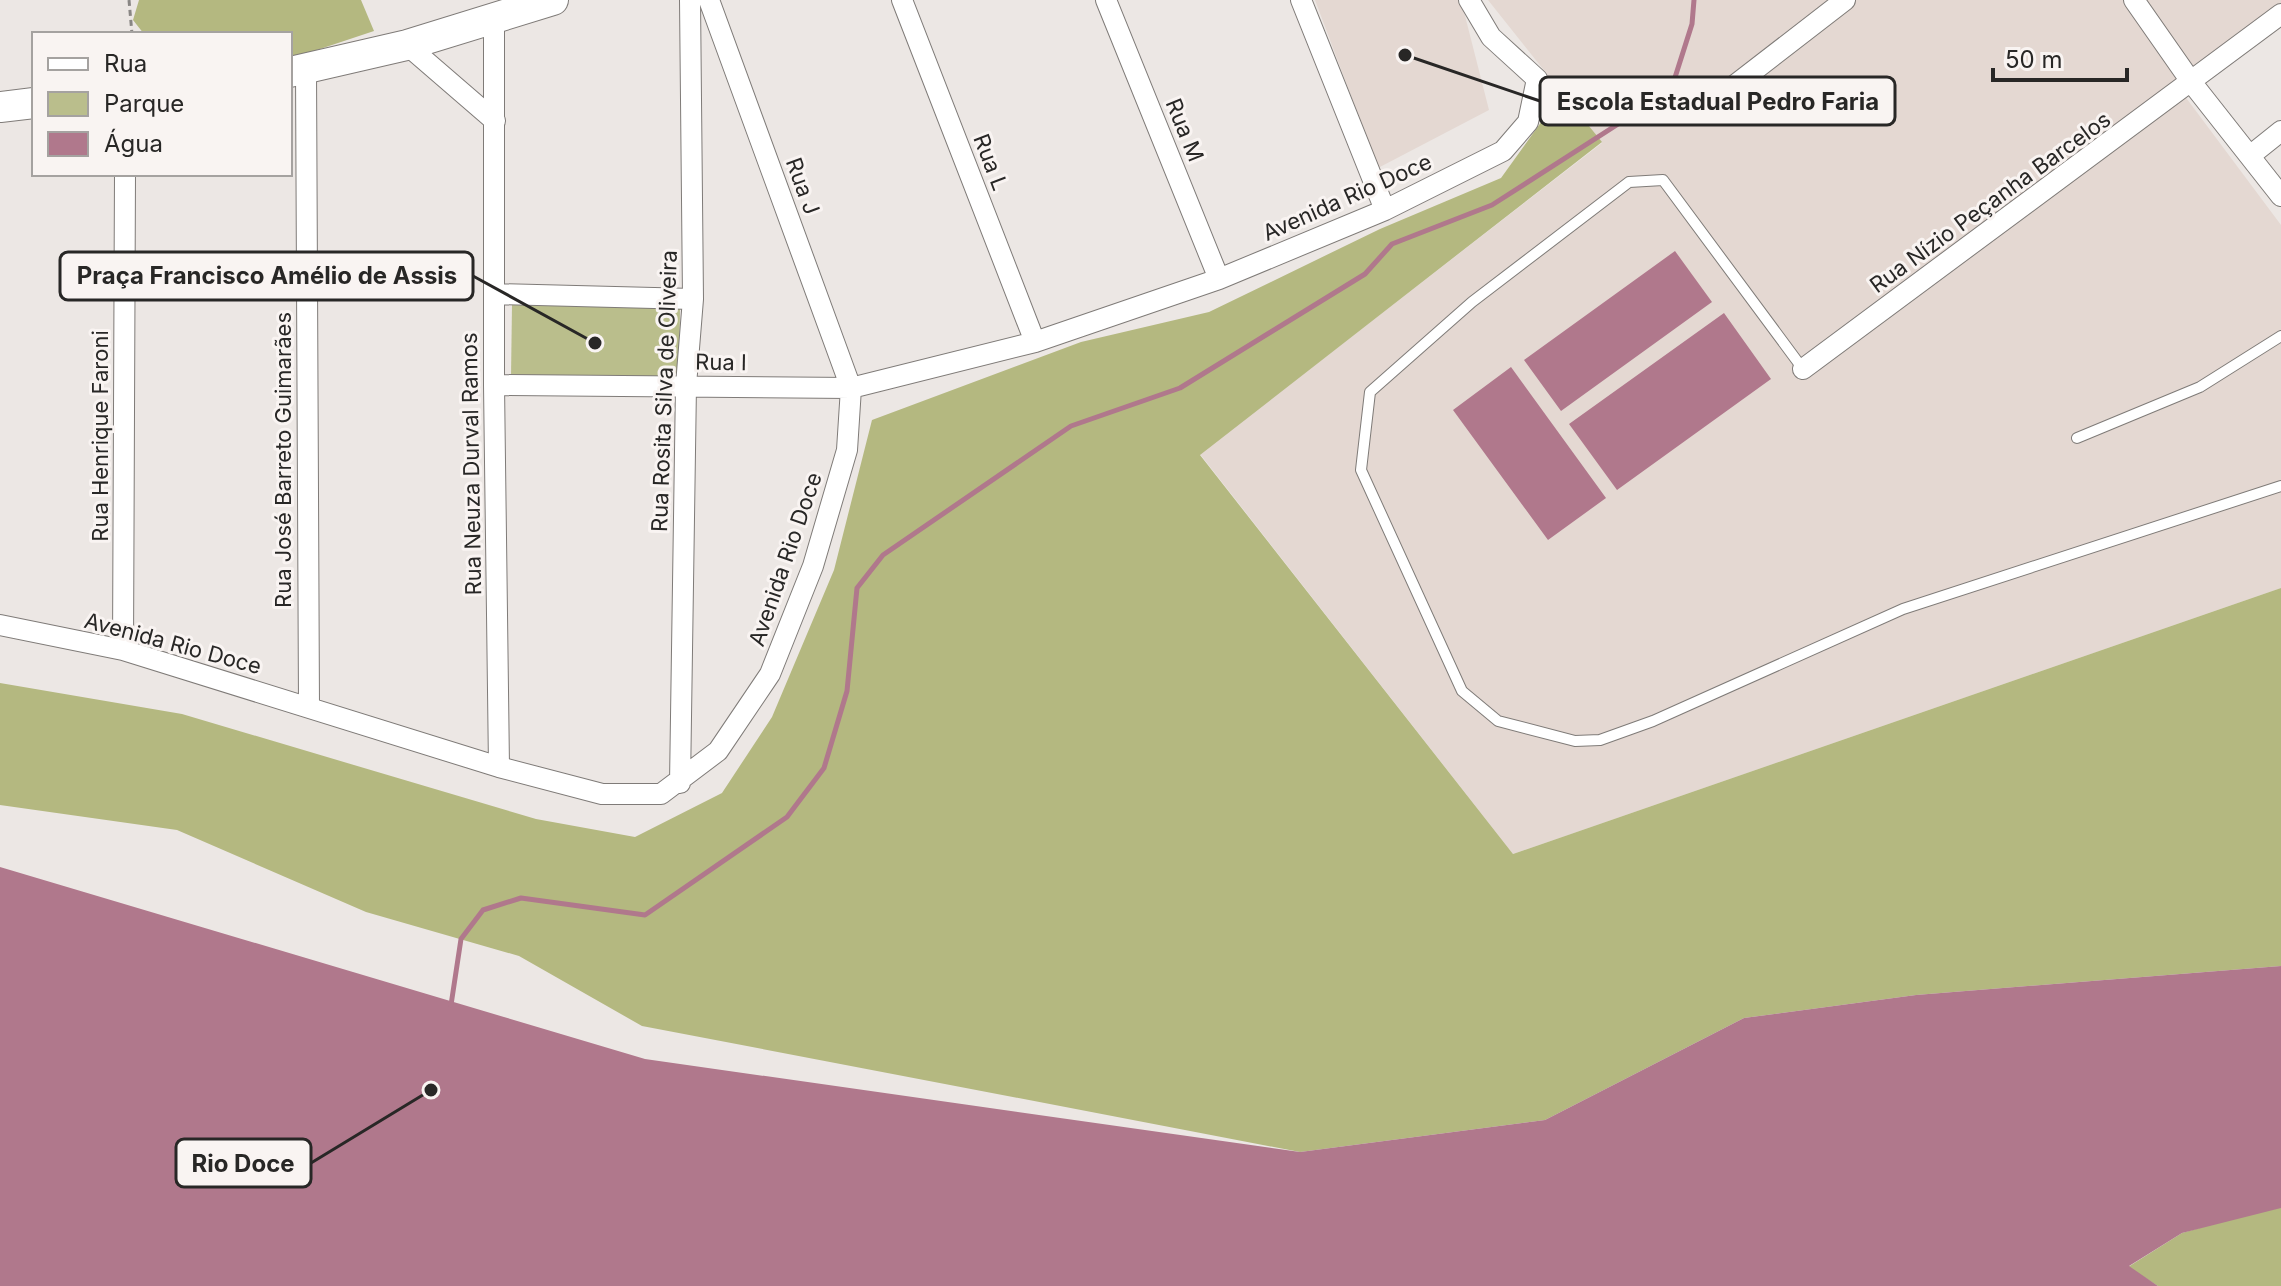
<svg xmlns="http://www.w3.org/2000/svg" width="2281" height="1286" font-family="Inter,sans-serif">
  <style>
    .built { fill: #e4d8d2 }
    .green { fill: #babe8c }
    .forest { fill: #b4b880 }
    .water { fill: #b0788c }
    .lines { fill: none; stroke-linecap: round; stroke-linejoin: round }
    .stream { stroke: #b0788c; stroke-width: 5 }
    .lane-casing { stroke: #7f7b78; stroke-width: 12 }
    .street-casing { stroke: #7f7b78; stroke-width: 22 }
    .secondary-casing { stroke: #7f7b78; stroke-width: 32 }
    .path { stroke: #898684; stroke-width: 3; stroke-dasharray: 6 4; stroke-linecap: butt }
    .lane { stroke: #fff; stroke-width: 10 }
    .street { stroke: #fff; stroke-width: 20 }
    .secondary { stroke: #fff; stroke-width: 30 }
    .labels { text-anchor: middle; stroke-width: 6; stroke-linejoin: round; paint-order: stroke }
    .street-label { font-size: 22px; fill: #282726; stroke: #f9f4f2 }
    .leader { fill: none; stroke: #282726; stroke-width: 3 }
    .callout-dot { fill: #282726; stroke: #f9f4f2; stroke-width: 3 }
    .callout { fill: #f9f4f2; stroke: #282726; stroke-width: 3 }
    .callout-label { font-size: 24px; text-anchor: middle; font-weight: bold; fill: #282726 }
  </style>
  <rect width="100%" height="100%" fill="#ece7e4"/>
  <path class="built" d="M1315,0H1461L1489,110L1378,168Z
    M1488,0H2281V14L2181,91L2281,225V588L1513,854L1200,454L1602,143Z"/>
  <path class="green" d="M512,305L680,308L679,380L511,377Z"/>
  <path class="forest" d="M139,0H361L374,31L290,59V34H144L133,20Z
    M1562,93L1602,142L1200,455L1513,854L2281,588V966L1916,995L1744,1018L1545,1120L1300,1152L642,1026L519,956L366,912L177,830L0,805V683L182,714L536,819L635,837L722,793L772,717L834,570L872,420L1081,342L1209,312L1380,229L1501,178Z
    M2268,1208H2281V1286H2158L2128,1267L2182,1233Z"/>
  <path class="water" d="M1675,251L1712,302L1561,411L1524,360Z
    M1724,313L1771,379L1617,490L1569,424Z
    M1511,367L1606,498L1548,540L1453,410Z
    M0,867L645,1059L1300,1152L1545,1120L1744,1018L1916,995L2281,966V1208L2182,1233L2129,1266L2158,1286H0Z"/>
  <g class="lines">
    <path class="stream" d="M451,1005L461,939L483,910L521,898L645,915L787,817L824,768L847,691L857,588L883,555L1071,426L1180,388L1365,274L1392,244L1492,205L1671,90L1692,24L1694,0"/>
    <g class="lane-casing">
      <path id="lane" d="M1803,369L1663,180L1629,182L1472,302L1370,392L1361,470L1462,691L1498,721L1575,741L1600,740L1653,721L1903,609L2281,486
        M2077,438L2200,387L2281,336"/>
    </g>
    <g class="street-casing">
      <path id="street" d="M902,0L1035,342
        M1106,0L1219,279
        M1301,0L1385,210
        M2134,0L2192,83L2281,196
        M494,16V385L499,767
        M407,45L495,121
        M306,70L309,706
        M1717,99L1845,0
        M2251,155L2281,131
        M494,294L693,299
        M1803,369L2281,14
        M494,385L851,388L1035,342L1219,279L1385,210L1503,151L1528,122L1537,79L1491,37L1469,0
        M0,625L123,650L499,767L602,794H661L718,751L770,674L813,566L847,450L851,388L709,0
        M123,650L125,174
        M680,783L686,385L693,299L690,0"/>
    </g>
    <g class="secondary-casing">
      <path id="secondary" d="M290,72L407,45L553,0
        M0,107L34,103"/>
    </g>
    <path class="path" d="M129,0L132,34"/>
    <use href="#lane" class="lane"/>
    <use href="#street" class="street"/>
    <use href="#secondary" class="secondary"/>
  </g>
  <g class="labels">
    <g class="street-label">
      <text transform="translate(1185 130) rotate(68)" y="8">Rua M</text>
      <text transform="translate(991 162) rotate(69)" y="8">Rua L</text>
      <text transform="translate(803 186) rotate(70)" y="8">Rua J</text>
      <text transform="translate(1347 197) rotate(-24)" y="8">Avenida Rio Doce</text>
      <text transform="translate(1990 202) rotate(-36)" y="8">Rua Nízio Peçanha Barcelos</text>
      <text transform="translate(721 362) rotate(1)" y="8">Rua I</text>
      <text transform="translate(664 391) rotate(-88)" y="8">Rua Rosita Silva de Oliveira</text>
      <text transform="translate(100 436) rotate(-90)" y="8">Rua Henrique Faroni</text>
      <text transform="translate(283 460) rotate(-90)" y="8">Rua José Barreto Guimarães</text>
      <text transform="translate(471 464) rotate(-91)" y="8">Rua Neuza Durval Ramos</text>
      <text transform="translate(785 559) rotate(-71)" y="8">Avenida Rio Doce</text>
      <text transform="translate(173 643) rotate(15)" y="8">Avenida Rio Doce</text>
    </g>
  </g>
  <path class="leader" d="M1405 55L1540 101M595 343L473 276M431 1090L311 1163"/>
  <g class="callout-dot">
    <circle cx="1405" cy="55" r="8"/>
    <circle cx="595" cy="343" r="8"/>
    <circle cx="431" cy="1090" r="8"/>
  </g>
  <g class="callout">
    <rect x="1540" y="77" width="355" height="48" rx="8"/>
    <rect x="60" y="252" width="413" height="48" rx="8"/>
    <rect x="176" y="1139" width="135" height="48" rx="8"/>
  </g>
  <g class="callout-label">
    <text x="1718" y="110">Escola Estadual Pedro Faria</text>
    <text x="267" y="284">Praça Francisco Amélio de Assis</text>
    <text x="243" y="1172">Rio Doce</text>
  </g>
  <rect x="32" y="32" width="260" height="144" fill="#f9f4f2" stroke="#a5a2a0" stroke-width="2"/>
  <rect x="48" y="58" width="40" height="12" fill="#ffffff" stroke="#a5a2a0" stroke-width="2"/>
  <text x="104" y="72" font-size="24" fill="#282726">Rua</text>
  <rect x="48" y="92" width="40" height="24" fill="#babe8c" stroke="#a5a2a0" stroke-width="2"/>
  <text x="104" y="112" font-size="24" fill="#282726">Parque</text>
  <rect x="48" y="132" width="40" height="24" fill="#b0788c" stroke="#a5a2a0" stroke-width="2"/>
  <text x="104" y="152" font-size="24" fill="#282726">Água</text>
  <path d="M1993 68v12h134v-12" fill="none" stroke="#282726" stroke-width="4"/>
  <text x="2005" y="68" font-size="24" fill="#282726" stroke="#f9f4f2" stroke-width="6" paint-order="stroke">50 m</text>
</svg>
